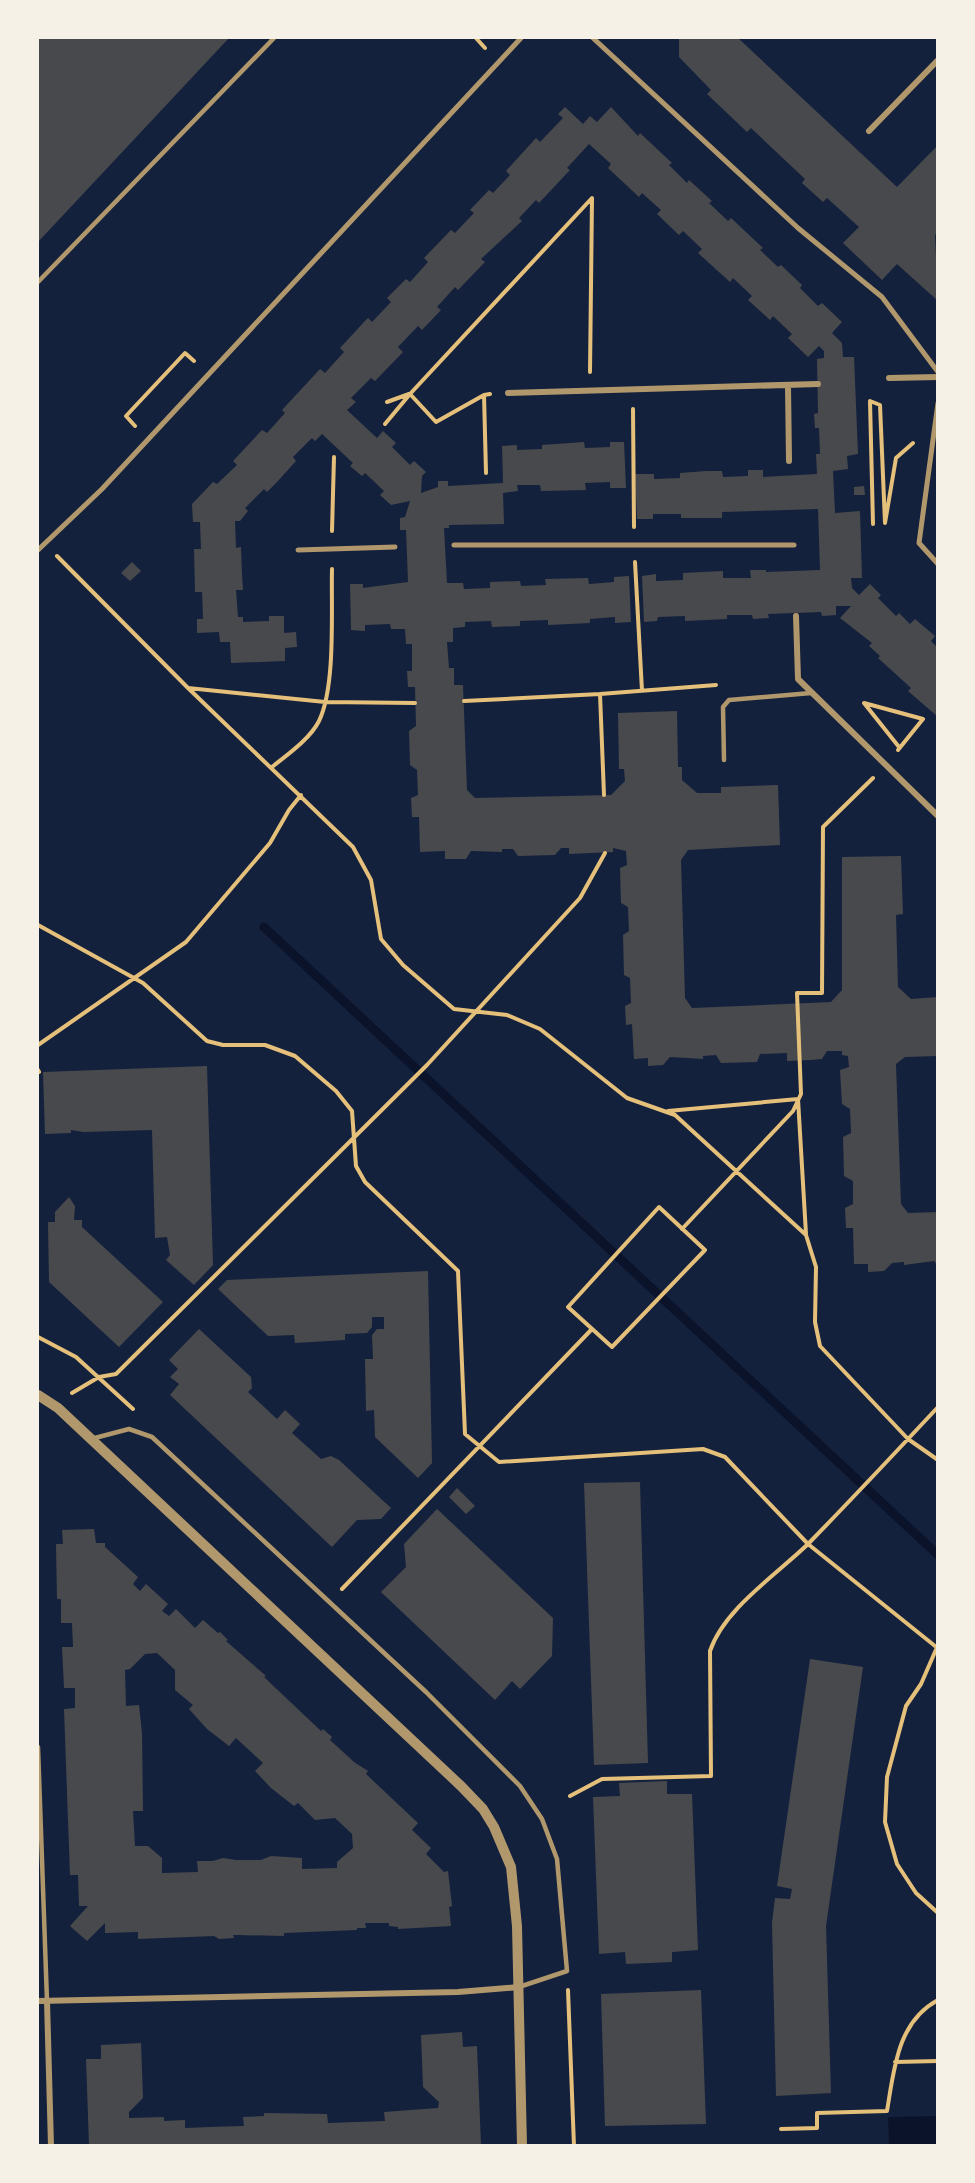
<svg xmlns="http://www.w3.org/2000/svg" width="975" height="2183" font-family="'Space Grotesk',sans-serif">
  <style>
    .water { fill: #0b132b }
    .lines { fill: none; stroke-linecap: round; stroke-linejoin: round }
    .stream { stroke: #0b132b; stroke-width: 9 }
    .building { fill: #48494c; fill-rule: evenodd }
    .path { stroke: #e5c07b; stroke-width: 4 }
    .service { stroke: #b1986c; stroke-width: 4.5 }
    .pedestrian { stroke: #b1986c; stroke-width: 5 }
    .minor { stroke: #b1986c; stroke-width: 6 }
    .tertiary { stroke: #b1986c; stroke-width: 10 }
  </style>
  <rect width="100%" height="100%" fill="#14213d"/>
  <path class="water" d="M937,2116V2145H889L888,2117Z"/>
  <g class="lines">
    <path class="stream" d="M264,927L938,1555"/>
  </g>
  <path class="building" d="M38,38H229L38,242Z
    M679,38H738L897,187L938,145V232L935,235L938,301L897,264L882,280L843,243L859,227L827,198L823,202L802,183L805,179L751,128L747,132L707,94L711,90L679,57Z
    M565,107L583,124L590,116L597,122L611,107L638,136L640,133L672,163L669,165L687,183L689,180L712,201L709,203L728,221L731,218L763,248L760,250L778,267L781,265L802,285L800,288L818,306L822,303L842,322L832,333L842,343L843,357H854L858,454L847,456L848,469L833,471L835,513L860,511L862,578H851L852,588L859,595L870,584L881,595L878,598L896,616L899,613L910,624L915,619L935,636L931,641L938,648V717L908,691L911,688L878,658L880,656L869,646L872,643L840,618L851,606H836V615L822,616L821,612L768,614L769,618L753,619L752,615H727V619L685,621V616L658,617L657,621L644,622L642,576L656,574V581L683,580V573L723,571V578H751L750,570H766V572L820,570L818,509L722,512V518H681V514H653V519H637L635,474H654V479L680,478V473L706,471H722L723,477L748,476V470H763V477L817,474L816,454H820L819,428H815L814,414L818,413L817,359L824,358V351L819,346L808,357L788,338L792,334L773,316L770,320L748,300L752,296L733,278L730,282L709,263L698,253L702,249L683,231L679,235L657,214L661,210L642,193L639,197L608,168L611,164L589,144L567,168L570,170L539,203L536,200L519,218L522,221L481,259L485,262L458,290L455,287L437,307L441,310L422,330L418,326L398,347L403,352L375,381L371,378L351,398L356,402L347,410L377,438L383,431L396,443L392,447L410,465L414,461L426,472L422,476L421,493L438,487V481H448V486L503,483L502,446L517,445V450L542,449V445L584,442L585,448L610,447V442H624L626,488H610V482L585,483L586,490L541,491L540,485H517L518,491L503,493L504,524L449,525V528H444L447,583H463L464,589L490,588V582L520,581L521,586L546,585L545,579L588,578L589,584L614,582V577L629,576L631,622L615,623V617L590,619V623L548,625V620L520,621V626L492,627L491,621L465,622V627L453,628V642H447L449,668H454V685H463L467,790L475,798L611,795L625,781L624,769H619L618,713L677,711L678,767H682V780L697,793H721V787L778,785L780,845L688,850L681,860L685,998L692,1008L831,1002L842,990V857L901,856L903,914L896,915L898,987L911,999L938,997V1056L905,1057L896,1064L901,1204L908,1213L938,1212V1266L934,1261L904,1265V1262L892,1263L884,1271L868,1272V1264H854L853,1228H846L845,1208L853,1204V1181L844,1176L843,1137L851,1133L850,1109L842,1104L840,1070L849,1067L848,1056L842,1055V1051H827L822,1059L810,1060L787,1061V1053L760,1054L757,1062L721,1063L716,1055L703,1056V1059L670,1057L663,1065L648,1066V1058L634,1059L632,1024L626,1025L625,1006L631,1003L630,978L624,975L623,935L629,931L628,907L621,903L620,868L627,865L626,851L613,848V852L569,854V848H561L555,855L518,856L513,849H502V852L471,851L466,859H445V851L420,852L419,817H412L411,798L418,795L417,770L410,765L409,731L416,726L415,687H408L407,671H412V644H406L405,629H391L390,624L365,625V631L351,630L350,584H363V588L408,582L406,530H400V518L405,517L410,501L391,505L380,495L384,491L365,473L362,476L350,466L353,463L322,434L315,441L312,438L293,457L296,461L277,482L267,492L264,489L245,508L248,511L240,521H235L236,548L241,547L242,574L243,590H236L238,617H243V622L269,621V616H284V633L296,632L297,647L285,648V661L231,663L230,642H220L219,632L197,633V619H203L202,592H195L194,549H201L200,522H193L192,504L213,482L217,484L237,465L233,461L262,430L267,433L285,413L282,410L320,369L325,373L344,352L340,348L364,322L368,318L372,322L391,302L387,298L406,279L410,282L428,262L424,258L451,230L455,233L474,213L470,210L489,190L493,193L510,175L506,171L536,138L540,142L563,118L558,114Z
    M864,486L865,495H854V487Z
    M132,562L141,571L130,581L121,573Z
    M207,1066L213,1265L194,1285L166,1260L170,1255L167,1237L155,1238L152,1130L83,1132L71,1130V1133L45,1134L43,1072Z
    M69,1197L75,1206L74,1220H82V1227L163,1302L119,1347L49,1282L48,1222H55V1212Z
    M428,1271L432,1463L418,1478L375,1437L374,1410L366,1411L365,1359H373L372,1335L377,1329H384V1317H372V1327L367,1333L345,1334V1340L295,1343L294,1335L268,1336L218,1289L227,1280Z
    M199,1329L251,1377L252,1388L248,1392L277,1419L285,1410L300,1424L292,1433L321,1459L331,1456L339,1460L391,1508L381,1519L357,1520L332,1547L170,1395L179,1384L170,1377L178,1369L169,1360Z
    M640,1482L648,1763L594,1765L584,1483Z
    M457,1488L475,1506L466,1514L449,1497Z
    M437,1509L553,1618L552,1656L520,1689L512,1681L495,1700L381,1592L406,1567L404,1544Z
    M94,1529L96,1543H105V1547L138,1577L133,1584L140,1591L146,1584L168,1604L162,1611L169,1616L176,1609L195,1628L203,1620L218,1633L220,1632L228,1640L226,1641L266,1676L264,1677L321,1731L323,1729L332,1737L330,1740L354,1762L368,1771L366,1774L418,1823L412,1830L431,1848L426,1854L444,1872L448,1871L452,1906L449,1907L451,1926L398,1929V1927L389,1926V1923H365L366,1928H357V1930L284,1933V1936L238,1935H233L234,1938L219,1939L214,1936L138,1939V1932L105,1933V1923L87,1941L70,1926L88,1906H79L78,1875H70L64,1709L75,1708V1688H64L62,1647H73L72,1623H61V1599H57L56,1544H63L62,1530ZM157,1653L175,1670V1690L193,1705L189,1709L207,1729L229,1746L236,1738L263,1763L255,1771L271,1788L294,1806L298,1803L315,1820L335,1818L352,1834L353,1848L337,1862V1868L302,1869V1858L271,1856L261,1860H236L223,1858L213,1861H197L198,1872L162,1873V1858L148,1846H135L133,1811H143L142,1733L139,1705L126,1706L125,1670L130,1669L145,1654Z
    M810,1659L863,1667L826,1926L831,2093L776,2096L772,1923L775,1898L790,1899L792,1889L777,1886Z
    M667,1781V1794H692L698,1950L672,1952V1962L626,1964L625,1952L599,1954L593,1797L620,1796L619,1783Z
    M701,1990L706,2124L605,2126L601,1994Z
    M462,2032L463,2047L477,2046L481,2145H89L86,2059H101V2045L141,2043L143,2098L129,2112V2118L164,2117V2121L185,2120V2128L210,2127L244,2126L243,2117L264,2116V2113L327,2114L328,2123L385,2121L384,2112L438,2108L439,2102L423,2087L421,2035Z"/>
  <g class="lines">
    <path class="path" d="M476,38L485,48
      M490,394L484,395L436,422L410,394L592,198L590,372
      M484,395L486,473
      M387,402L409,394
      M633,409L634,527
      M385,424L410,394
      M135,426L126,416L185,353L194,361
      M873,524L870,401L880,405L885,523L896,458L913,443
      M332,531L334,457
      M57,556L188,688L325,702L415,703
      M635,562L642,691
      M188,688L353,847L371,880L381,939L403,965L454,1009L507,1015L540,1029L627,1098L675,1115L806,1235L816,1267L815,1322L820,1346L908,1439L938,1460
      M464,701L600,694
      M898,750L923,719L864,703L899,747
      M272,767C287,755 310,739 319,721C336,686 331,609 332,569
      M604,795L600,694L716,685
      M38,925L143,983L207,1041L223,1045H265L295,1056L336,1091L352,1111L356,1166L365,1182L458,1271L465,1434L499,1462L703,1449L725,1457L808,1544L935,1646
      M38,1045L186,942L270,843L289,810L301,795
      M38,1070L39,1072
      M668,1111L798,1099L806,1234
      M659,1207L705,1250L612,1347L568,1307Z
      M682,1229L793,1111L801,1094L797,993H822L823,827L873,778
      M38,1337L76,1357L133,1409
      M72,1393L99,1377L116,1374L427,1065L580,898L605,853
      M342,1589L592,1329
      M938,1645L921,1684L906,1706L887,1777L885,1822L897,1864L916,1893L938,1913
      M570,1796L602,1779L711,1776L710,1651C724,1609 776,1575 808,1544C852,1499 895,1453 938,1407
      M568,1990L574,2146
      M895,2062L938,2061
      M781,2129L817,2128V2113L887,2111C894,2070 897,2022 938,2000"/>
    <path class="service" d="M38,282L274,38
      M724,760L723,707L729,700L811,693
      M91,1439L129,1429L152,1437L426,1692L520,1786L542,1819L557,1859L567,1971L519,1987
      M38,1747L47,2001"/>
    <path class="pedestrian" d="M593,38L798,228L882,297L938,372
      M938,403L919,543L938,564
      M454,545H794
      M38,550L102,489L521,38
      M298,550L395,547"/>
    <path class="minor" d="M869,131L938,60
      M889,378L938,377
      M788,386L789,461
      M508,393L818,384
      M796,616L798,679L938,816
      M38,2001L458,1992L519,1987
      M47,2001L51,2146"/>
    <path class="tertiary" d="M38,1395L58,1408L91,1439L461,1786L483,1809L494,1827L511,1867L517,1926L522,2146"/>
  </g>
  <rect width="975" height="2183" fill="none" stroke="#f6f1e7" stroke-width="78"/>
</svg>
